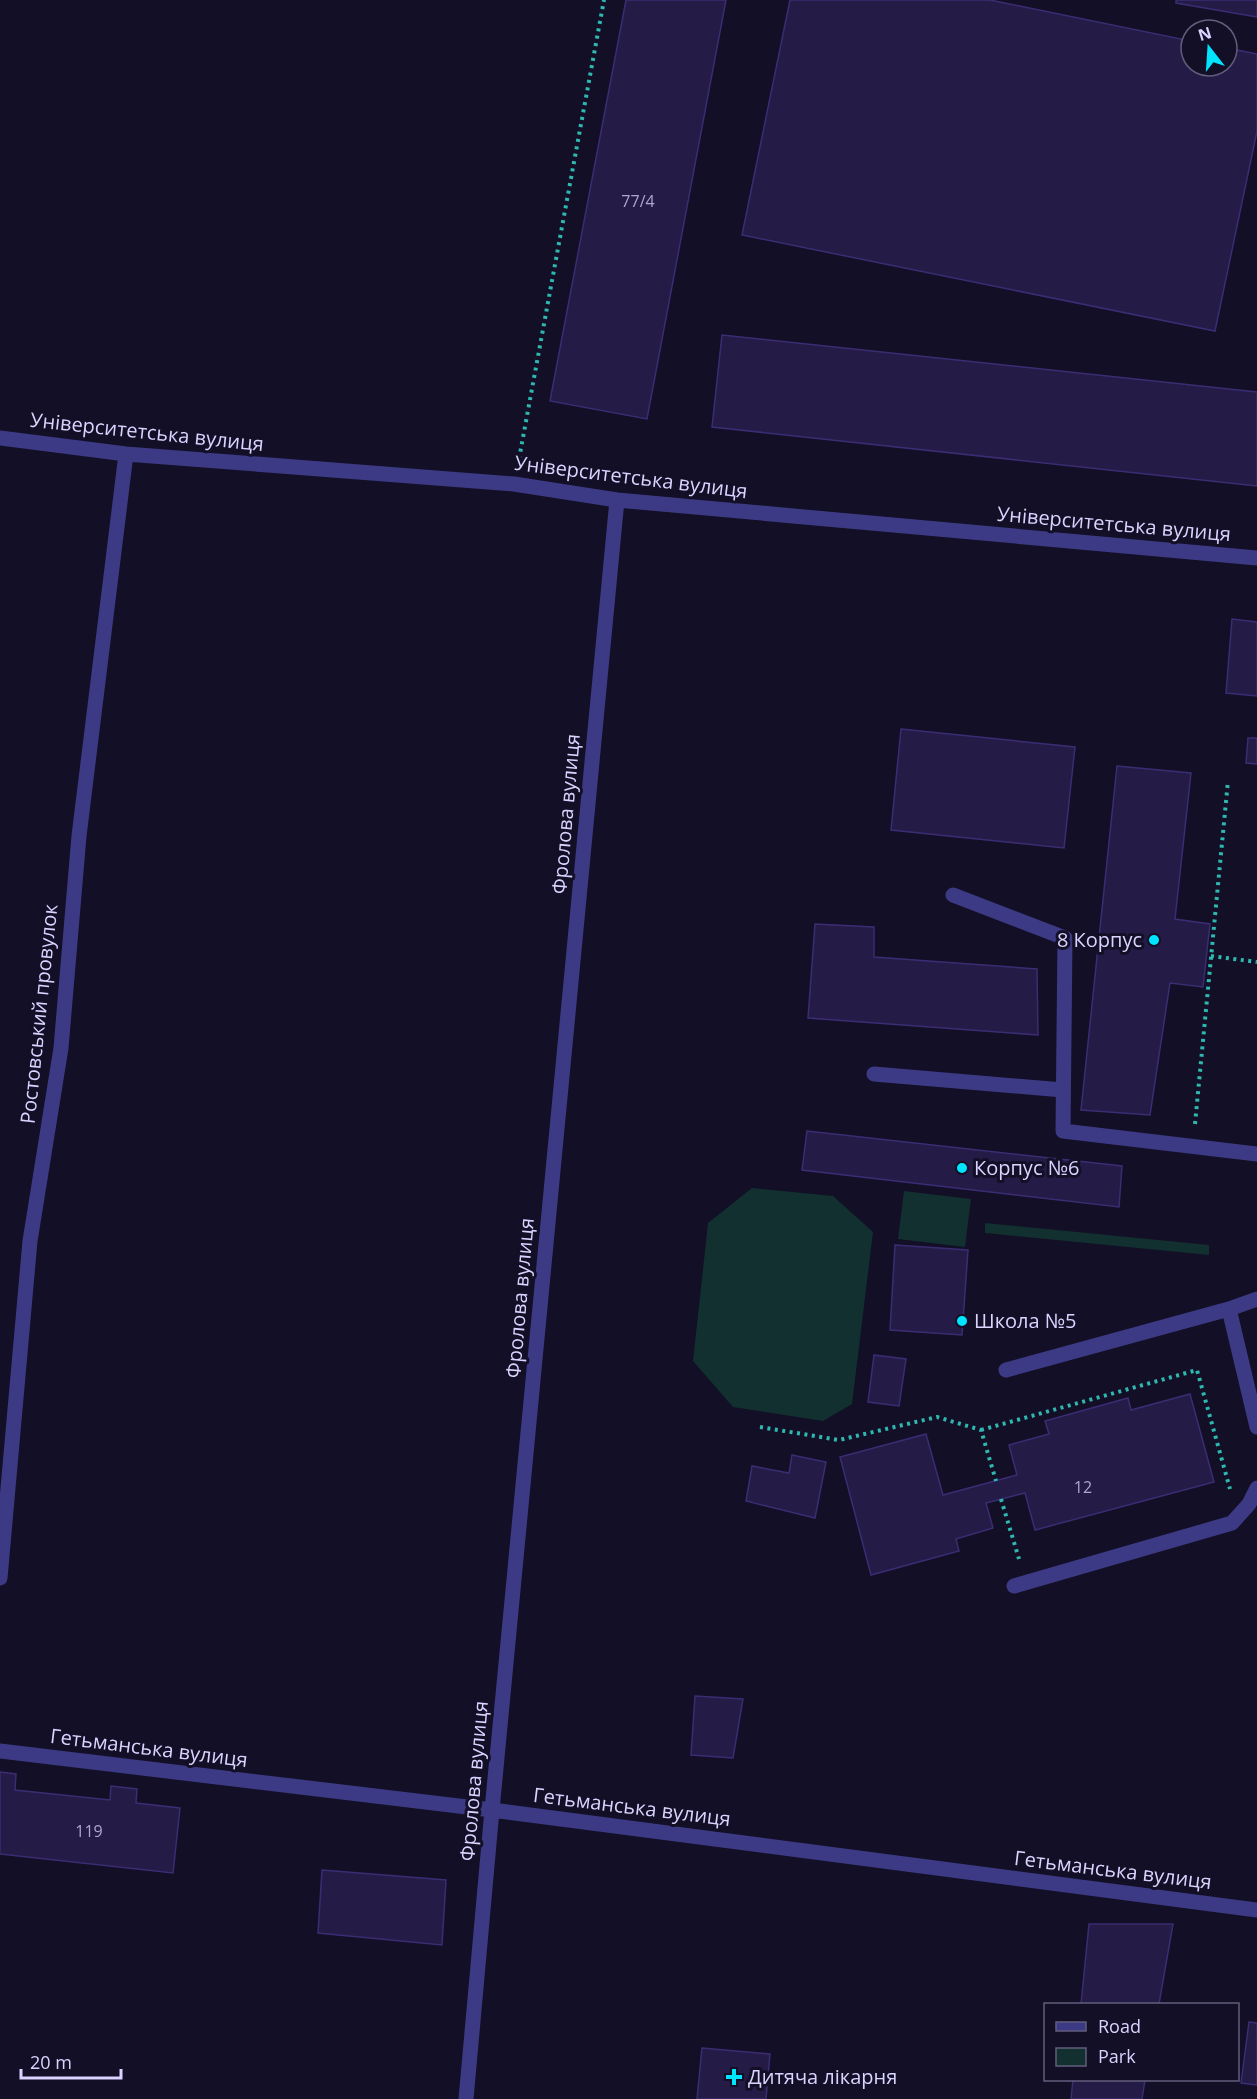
<svg xmlns="http://www.w3.org/2000/svg" width="1257" height="2099" font-family="'Open Sans',sans-serif">
  <style>
    .green { fill: #12302f }
    .building { fill: #241b47; stroke: #3b2d73; stroke-width: 1.5 }
    .lines { fill: none; stroke-linecap: round; stroke-linejoin: round }
    .path { stroke: #2fb8b0; stroke-width: 4; stroke-dasharray: 3 4.5; stroke-linecap: butt }
    .lane { stroke: #3d3a85; stroke-width: 15 }
    .street { stroke: #3d3a85; stroke-width: 15 }
    .poi-dot { fill: #00e5ff; stroke: #130f26; stroke-width: 2 }
    .labels { text-anchor: middle; stroke-width: 6; stroke-linejoin: round; paint-order: stroke }
    .number-label { font-size: 16px; fill: #aca6d1 }
    .street-label { font-size: 20px; fill: #d9d4ff; stroke: #130f26 }
    .poi-label { font-size: 20px; fill: #d9d4ff; stroke: #130f26; text-anchor: start }
  </style>
  <rect width="100%" height="100%" fill="#130f26"/>
  <path class="green" d="M752,1188L833,1196L873,1232L852,1404L823,1421L733,1407L693,1361L708,1223Z
    M904,1191L971,1199L965,1247L898,1239Z
    M985,1223L1209,1245V1255L985,1233Z"/>
  <path class="building" d="M626,0H726L647,419L550,401Z
    M790,0H990L1191,41V66H1227V48L1257,54V131L1215,331L742,235Z
    M1176,0H1257V17L1176,3Z
    M722,335L1257,392V486L712,427Z
    M1232,619L1257,622V696L1226,693Z
    M901,729L1075,747L1064,848L891,830Z
    M1248,738H1257V764L1246,763Z
    M1117,766L1191,773L1175,919L1210,924L1203,987L1170,983L1150,1115L1081,1110Z
    M815,924L874,927V957L1037,969L1038,1035L808,1018Z
    M807,1131L1122,1166L1119,1207L802,1170Z
    M895,1245L968,1250L962,1335L890,1330Z
    M874,1355L906,1359L899,1406L868,1402Z
    M1190,1394L1214,1482L1035,1530L1025,1493L986,1503L993,1528L956,1539L959,1551L871,1575L840,1457L926,1434L943,1495L1017,1475L1009,1445L1049,1434L1045,1421L1128,1398L1131,1410Z
    M792,1455L826,1462L815,1518L746,1501L752,1466L789,1473Z
    M695,1696L743,1699L733,1758L691,1755Z
    M0,1772L16,1774L15,1790L110,1800L111,1786L137,1789L136,1803L180,1808L173,1873L0,1854Z
    M322,1870L446,1880L442,1945L318,1933Z
    M1089,1924H1173L1159,2004H1081Z
    M1249,2022L1257,2023V2085L1241,2083Z
    M702,2048L770,2054L766,2099H697Z
    M1073,2080H1145L1142,2099H1071Z"/>
  <g class="lines">
    <path class="path" d="M519,459L604,0
      M1211,956L1257,962
      M1195,1124L1228,781
      M760,1427L839,1440L937,1417L981,1430L996,1481
      M981,1430L1197,1370L1230,1489
      M1001,1499L1019,1559"/>
    <path class="lane" d="M953,895L1065,938L1063,1131L1257,1154
      M874,1074L1063,1090
      M1229,1309L1257,1299
      M1006,1370L1229,1309L1257,1427
      M1014,1586L1232,1523L1249,1504L1257,1488"/>
    <path class="street" d="M0,438L126,454L514,484L617,500L1257,558
      M0,1578L30,1241L61,1048L79,836L126,454
      M0,1751L492,1810L1257,1910
      M466,2099L492,1810L617,500"/>
  </g>
  <g class="poi-dot">
    <circle cx="1154" cy="940" r="6"/>
    <circle cx="962" cy="1168" r="6"/>
    <circle cx="962" cy="1321" r="6"/>
    <path d="M731 2068h6v6h6v6h-6v6h-6v-6h-6v-6h6z"/>
  </g>
  <g class="labels">
    <g class="number-label">
      <text x="638" y="207">77/4</text>
      <text x="1083" y="1493">12</text>
      <text x="89" y="1837">119</text>
    </g>
    <g class="street-label">
      <text transform="translate(147 432) rotate(6)" y="7">Університетська вулиця</text>
      <text transform="translate(631 477) rotate(7)" y="7">Університетська вулиця</text>
      <text transform="translate(1114 524) rotate(5)" y="7">Університетська вулиця</text>
      <text transform="translate(566 814) rotate(-85)" y="7">Фролова вулиця</text>
      <text transform="translate(39 1014) rotate(-84)" y="7">Ростовський провулок</text>
      <text transform="translate(520 1298) rotate(-85)" y="7">Фролова вулиця</text>
      <text transform="translate(149 1748) rotate(7)" y="7">Гетьманська вулиця</text>
      <text transform="translate(474 1781) rotate(-85)" y="7">Фролова вулиця</text>
      <text transform="translate(632 1807) rotate(7)" y="7">Гетьманська вулиця</text>
      <text transform="translate(1113 1870) rotate(7)" y="7">Гетьманська вулиця</text>
    </g>
    <g class="poi-label">
      <text x="1142" y="947" text-anchor="end">8 Корпус</text>
      <text x="974" y="1175">Корпус №6</text>
      <text x="974" y="1328">Школа №5</text>
      <text x="748" y="2084">Дитяча лікарня</text>
    </g>
  </g>
  <rect x="1044" y="2003" width="195" height="78" fill="#130f26" stroke="#625e7d" stroke-width="1.5"/>
  <rect x="1056" y="2022" width="30" height="9" fill="#3d3a85" stroke="#625e7d" stroke-width="1.5"/>
  <text x="1098" y="2033" font-size="18" fill="#d9d4ff">Road</text>
  <rect x="1056" y="2048" width="30" height="18" fill="#12302f" stroke="#625e7d" stroke-width="1.5"/>
  <text x="1098" y="2063" font-size="18" fill="#d9d4ff">Park</text>
  <g transform="translate(1209 48) rotate(343)"><circle r="28" fill="#130f26" stroke="#625e7d" stroke-width="1.5"/>
  <path d="M0-4.5L10 22L0 15L-10 22Z" fill="#00e5ff"/>
  <text y="-9" font-size="16" font-weight="bold" text-anchor="middle" fill="#d9d4ff">N</text>
  </g>
  <path d="M21 2069v9h100v-9" fill="none" stroke="#d9d4ff" stroke-width="3"/>
  <text x="30" y="2069" font-size="18" fill="#d9d4ff" stroke="#130f26" stroke-width="4.5" paint-order="stroke">20 m</text>
</svg>
